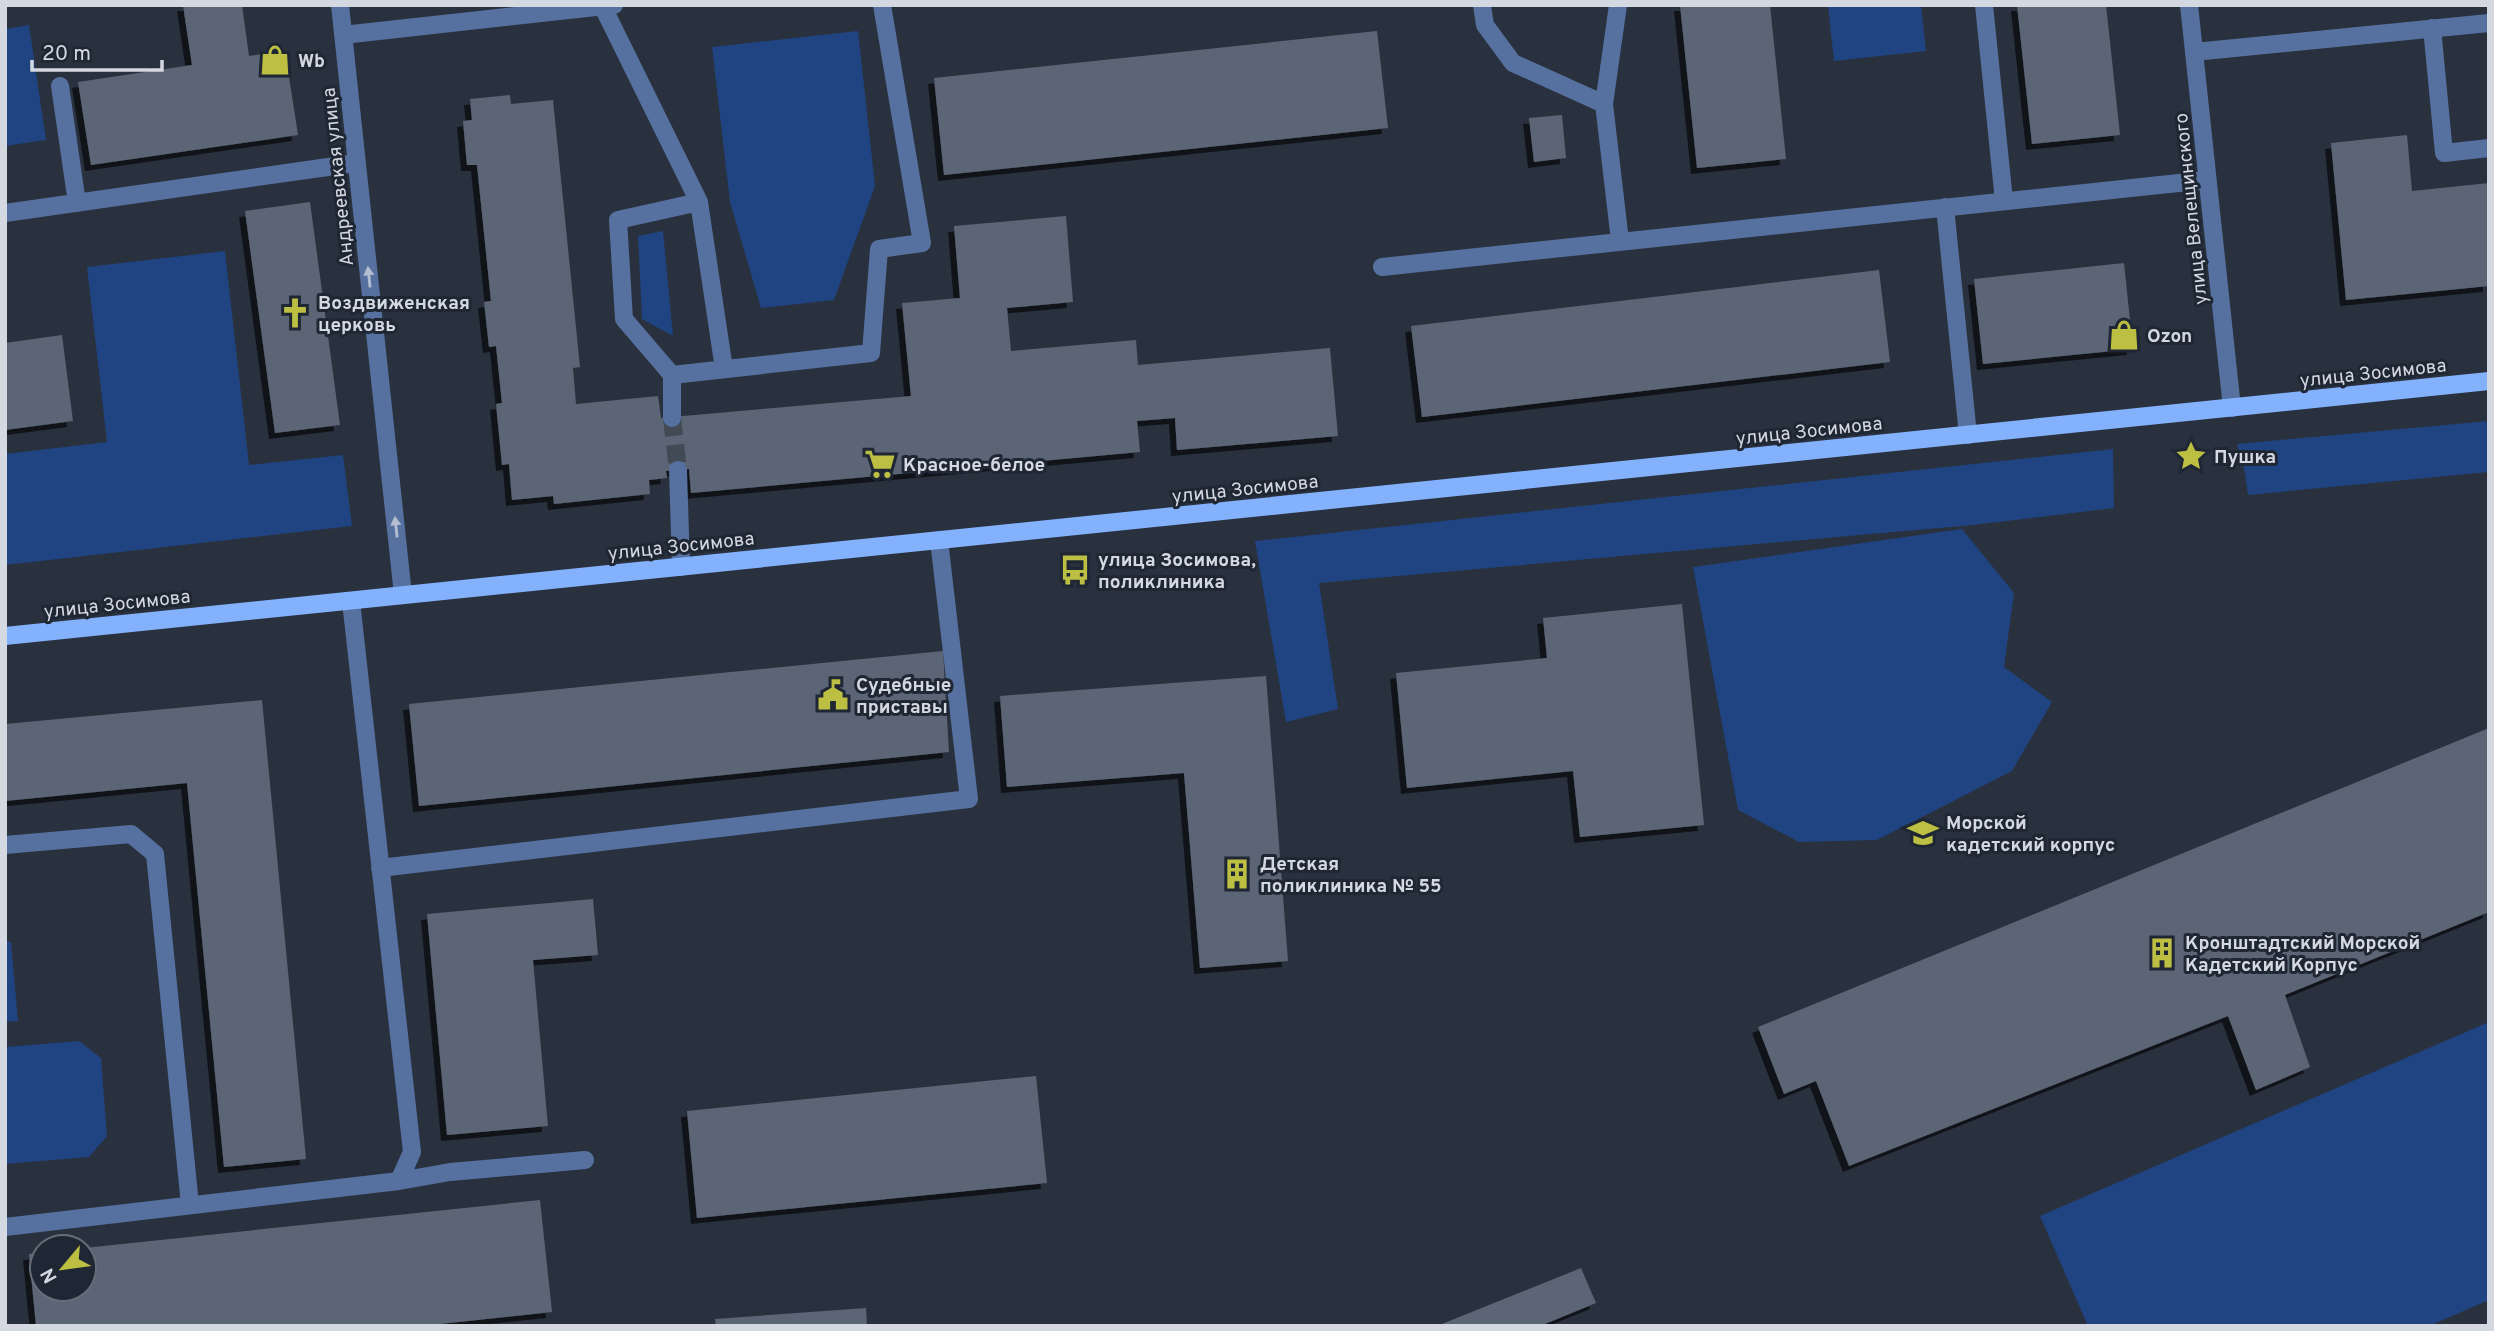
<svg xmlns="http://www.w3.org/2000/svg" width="2494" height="1331" font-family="Overpass,sans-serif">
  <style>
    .green { fill: #204481 }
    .building { fill: #5c6574; filter: url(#shadow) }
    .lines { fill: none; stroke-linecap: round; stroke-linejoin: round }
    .minor-tunnel { stroke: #424a56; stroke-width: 18; stroke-dasharray: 18 9; stroke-linecap: butt }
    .minor { stroke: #56719f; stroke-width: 18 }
    .major { stroke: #84b1fc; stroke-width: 18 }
    .oneway { fill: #b4bed0 }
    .labels { text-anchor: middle; stroke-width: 6; stroke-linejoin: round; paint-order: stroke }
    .poi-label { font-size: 19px; font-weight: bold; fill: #d3d8e1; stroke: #1f2734; text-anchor: start }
    .street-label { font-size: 19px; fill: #d3d8e1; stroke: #1f2734 }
  </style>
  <defs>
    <filter id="shadow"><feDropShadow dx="-6" dy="6" stdDeviation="0" flood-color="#0009"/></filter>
  </defs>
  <rect width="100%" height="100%" fill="#29313e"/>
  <path class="green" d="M1828,5H1921L1926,51L1834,61Z
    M29,25L46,140L5,146V29Z
    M858,31L875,186L834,300L761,308L730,202L712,47Z
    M663,231L673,336L642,319L638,236Z
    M225,251L249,465L343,455L352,526L5,565V454L107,442L87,267Z
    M2489,421V472L2248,495L2245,473L2237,444Z
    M2113,449L2114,508L1973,525L1319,583L1338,709L1286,722L1255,541Z
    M1962,529L2014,593L2004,667L2052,702L2012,771L1877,840L1799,842L1738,810L1693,567Z
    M5,942H11L18,1021L5,1022Z
    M2489,1022V1300L2429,1326H2088L2040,1216Z
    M79,1041L101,1058L107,1136L89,1157L5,1164V1047Z"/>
  <path class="building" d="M183,5H242L249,56L285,51L298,135L91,165L78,82L192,65Z
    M1680,5H1770L1786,159L1697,168Z
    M2017,5H2106L2120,135L2032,144Z
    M1377,31L1388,128L944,175L934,78Z
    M510,95L511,104L553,100L580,367L573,368L576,404L658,396L661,418L911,396L902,303L960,298L954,226L1066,216L1073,302L1007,308L1011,351L1136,340L1138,365L1330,348L1338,436L1177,450L1175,418L1137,421L1140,452L691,493L689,469L678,470L666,471L667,478L649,480L650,494L554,504L553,496L512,500L509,464L502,465L496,404L502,403L496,346L489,347L484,302L491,301L477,165H467L463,121L472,120L470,99Z
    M1562,115L1566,158L1534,162L1529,118Z
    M2407,135L2412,191L2489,183V286L2346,300L2331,143Z
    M310,202L340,425L275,433L245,211Z
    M2124,263L2133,349L1983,364L1974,279Z
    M1879,270L1890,362L1422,417L1411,326Z
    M62,335L73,421L5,430V343Z
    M1682,604L1704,825L1580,837L1573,771L1407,788L1396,673L1547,658L1543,618Z
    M943,651L949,752L419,806L409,704Z
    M1266,676L1288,961L1200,968L1184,773L1007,787L1000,696Z
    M262,700L306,1159L224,1167L187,783L5,801V724Z
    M2489,728V912L2285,995L2310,1067L2256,1090L2228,1016L1849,1166L1816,1081L1784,1094L1758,1027Z
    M593,899L598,955L533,960L548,1126L447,1135L427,914Z
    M1036,1076L1047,1183L697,1218L687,1111Z
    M540,1200L552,1312L421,1326H36L29,1254L42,1253V1289H84V1248Z
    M1581,1268L1596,1303L1540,1326H1437Z
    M866,1308L867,1326H716L715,1319Z"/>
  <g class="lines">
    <path class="minor-tunnel" d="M672,418L678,470"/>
    <path class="minor" d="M340,5L403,595
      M602,5L699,202L618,220L624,319L672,375L871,353L879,249L922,243L882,5
      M1482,5L1485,25L1513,63L1604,104
      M1618,5L1604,104L1620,241
      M1984,5L2004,201
      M2189,5L2232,408
      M2432,28L2444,153L2489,148
      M343,35L614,5
      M2194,52L2489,23
      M60,86L77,203
      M699,202L724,369
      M1945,207L1968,435
      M5,213L356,163
      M1382,267L2207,180
      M672,418V375
      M678,470L681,567
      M5,845L131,834L155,854L190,1205
      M380,868L969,799L939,540
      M399,1181L450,1172L585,1160
      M5,1227L399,1181L412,1152L351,601"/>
    <path class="major" d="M5,636L2489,381"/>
  </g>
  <defs><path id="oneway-solid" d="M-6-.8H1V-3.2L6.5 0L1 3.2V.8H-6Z" transform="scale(1.75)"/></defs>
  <g class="oneway">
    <use href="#oneway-solid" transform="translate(369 277) rotate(-96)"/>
    <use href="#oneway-solid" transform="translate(396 527) rotate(-96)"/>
  </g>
  <defs>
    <g id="shop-bare" transform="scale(2.415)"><path d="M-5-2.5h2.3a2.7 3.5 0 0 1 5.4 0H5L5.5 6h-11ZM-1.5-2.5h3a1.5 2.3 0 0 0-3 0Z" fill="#bdbf43" stroke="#1f2734" stroke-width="2.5" paint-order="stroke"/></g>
    <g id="church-bare" transform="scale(2.415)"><path d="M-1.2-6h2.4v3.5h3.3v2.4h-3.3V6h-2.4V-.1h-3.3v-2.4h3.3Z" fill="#bdbf43" stroke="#1f2734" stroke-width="2.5" paint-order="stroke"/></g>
    <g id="sight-bare" transform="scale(2.415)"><path d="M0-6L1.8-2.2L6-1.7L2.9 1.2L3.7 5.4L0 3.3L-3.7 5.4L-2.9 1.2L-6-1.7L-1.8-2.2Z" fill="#bdbf43" stroke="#1f2734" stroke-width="2.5" paint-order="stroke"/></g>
    <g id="supermarket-bare" transform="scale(2.415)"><path d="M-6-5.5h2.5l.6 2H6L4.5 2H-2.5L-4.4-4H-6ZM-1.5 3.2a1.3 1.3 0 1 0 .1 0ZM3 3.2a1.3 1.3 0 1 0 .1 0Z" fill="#bdbf43" stroke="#1f2734" stroke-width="2.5" paint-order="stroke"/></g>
    <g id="bus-bare" transform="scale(2.415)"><path d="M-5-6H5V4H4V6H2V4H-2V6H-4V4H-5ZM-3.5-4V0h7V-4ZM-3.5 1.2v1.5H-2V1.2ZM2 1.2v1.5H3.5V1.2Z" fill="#bdbf43" stroke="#1f2734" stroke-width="2.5" paint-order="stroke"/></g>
    <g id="civic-bare" transform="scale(2.415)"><path d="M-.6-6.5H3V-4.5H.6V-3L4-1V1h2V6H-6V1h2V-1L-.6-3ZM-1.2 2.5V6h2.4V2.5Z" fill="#bdbf43" stroke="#1f2734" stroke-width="2.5" paint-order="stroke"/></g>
    <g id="school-bare" transform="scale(2.415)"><path d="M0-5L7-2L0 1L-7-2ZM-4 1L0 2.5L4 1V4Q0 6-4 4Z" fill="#bdbf43" stroke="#1f2734" stroke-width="2.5" paint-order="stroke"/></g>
    <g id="building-bare" transform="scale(2.415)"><path d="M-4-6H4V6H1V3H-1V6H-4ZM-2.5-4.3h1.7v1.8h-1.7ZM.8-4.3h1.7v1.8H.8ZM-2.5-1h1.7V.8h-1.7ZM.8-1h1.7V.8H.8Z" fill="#bdbf43" stroke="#1f2734" stroke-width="2.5" paint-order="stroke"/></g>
  </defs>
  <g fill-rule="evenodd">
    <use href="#shop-bare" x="275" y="60"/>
    <use href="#church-bare" x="295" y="313"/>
    <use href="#shop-bare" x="2124" y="335"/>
    <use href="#sight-bare" x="2191" y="456"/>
    <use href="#supermarket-bare" x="880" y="464"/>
    <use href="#bus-bare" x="1075" y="570"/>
    <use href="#civic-bare" x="833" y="695"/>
    <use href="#school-bare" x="1923" y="833"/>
    <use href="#building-bare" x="1237" y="874"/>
    <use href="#building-bare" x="2162" y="953"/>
  </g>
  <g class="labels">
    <g class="poi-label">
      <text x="298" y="67">Wb</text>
      <text x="318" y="309">Воздвиженская<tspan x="318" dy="22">церковь</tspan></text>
      <text x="2147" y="342">Ozon</text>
      <text x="2214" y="463">Пушка</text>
      <text x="903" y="471">Красное-белое</text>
      <text x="1098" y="566">улица Зосимова,<tspan x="1098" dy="22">поликлиника</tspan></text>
      <text x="856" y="691">Судебные<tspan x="856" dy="22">приставы</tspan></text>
      <text x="1946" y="829">Морской<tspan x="1946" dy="22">кадетский корпус</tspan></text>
      <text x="1260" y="870">Детская<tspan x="1260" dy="22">поликлиника № 55</tspan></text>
      <text x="2185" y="949">Кронштадтский Морской<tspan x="2185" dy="22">Кадетский Корпус</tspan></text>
    </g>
    <g class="street-label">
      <text transform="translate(337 177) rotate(-96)" y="7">Андреевская улица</text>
      <text transform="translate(2190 209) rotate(-96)" y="7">улица Велещинского</text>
      <text transform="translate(2373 372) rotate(-6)" y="7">улица Зосимова</text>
      <text transform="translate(1809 430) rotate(-6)" y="7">улица Зосимова</text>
      <text transform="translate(1245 488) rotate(-6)" y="7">улица Зосимова</text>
      <text transform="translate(681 545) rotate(-6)" y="7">улица Зосимова</text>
      <text transform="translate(117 603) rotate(-6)" y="7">улица Зосимова</text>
    </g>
  </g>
  <rect width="2494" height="1331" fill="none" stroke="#d3d8e1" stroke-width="14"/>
  <g transform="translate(63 1268) rotate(241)"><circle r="33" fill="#1f2734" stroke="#676e79" stroke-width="2"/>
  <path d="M0-5L12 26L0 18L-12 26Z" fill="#bdbf43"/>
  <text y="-10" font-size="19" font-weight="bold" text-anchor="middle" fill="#d3d8e1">N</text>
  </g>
  <path d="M32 60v10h130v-10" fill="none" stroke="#d3d8e1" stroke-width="3.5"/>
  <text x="42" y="60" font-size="21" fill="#d3d8e1" stroke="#1f2734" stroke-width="5" paint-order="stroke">20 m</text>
</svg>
